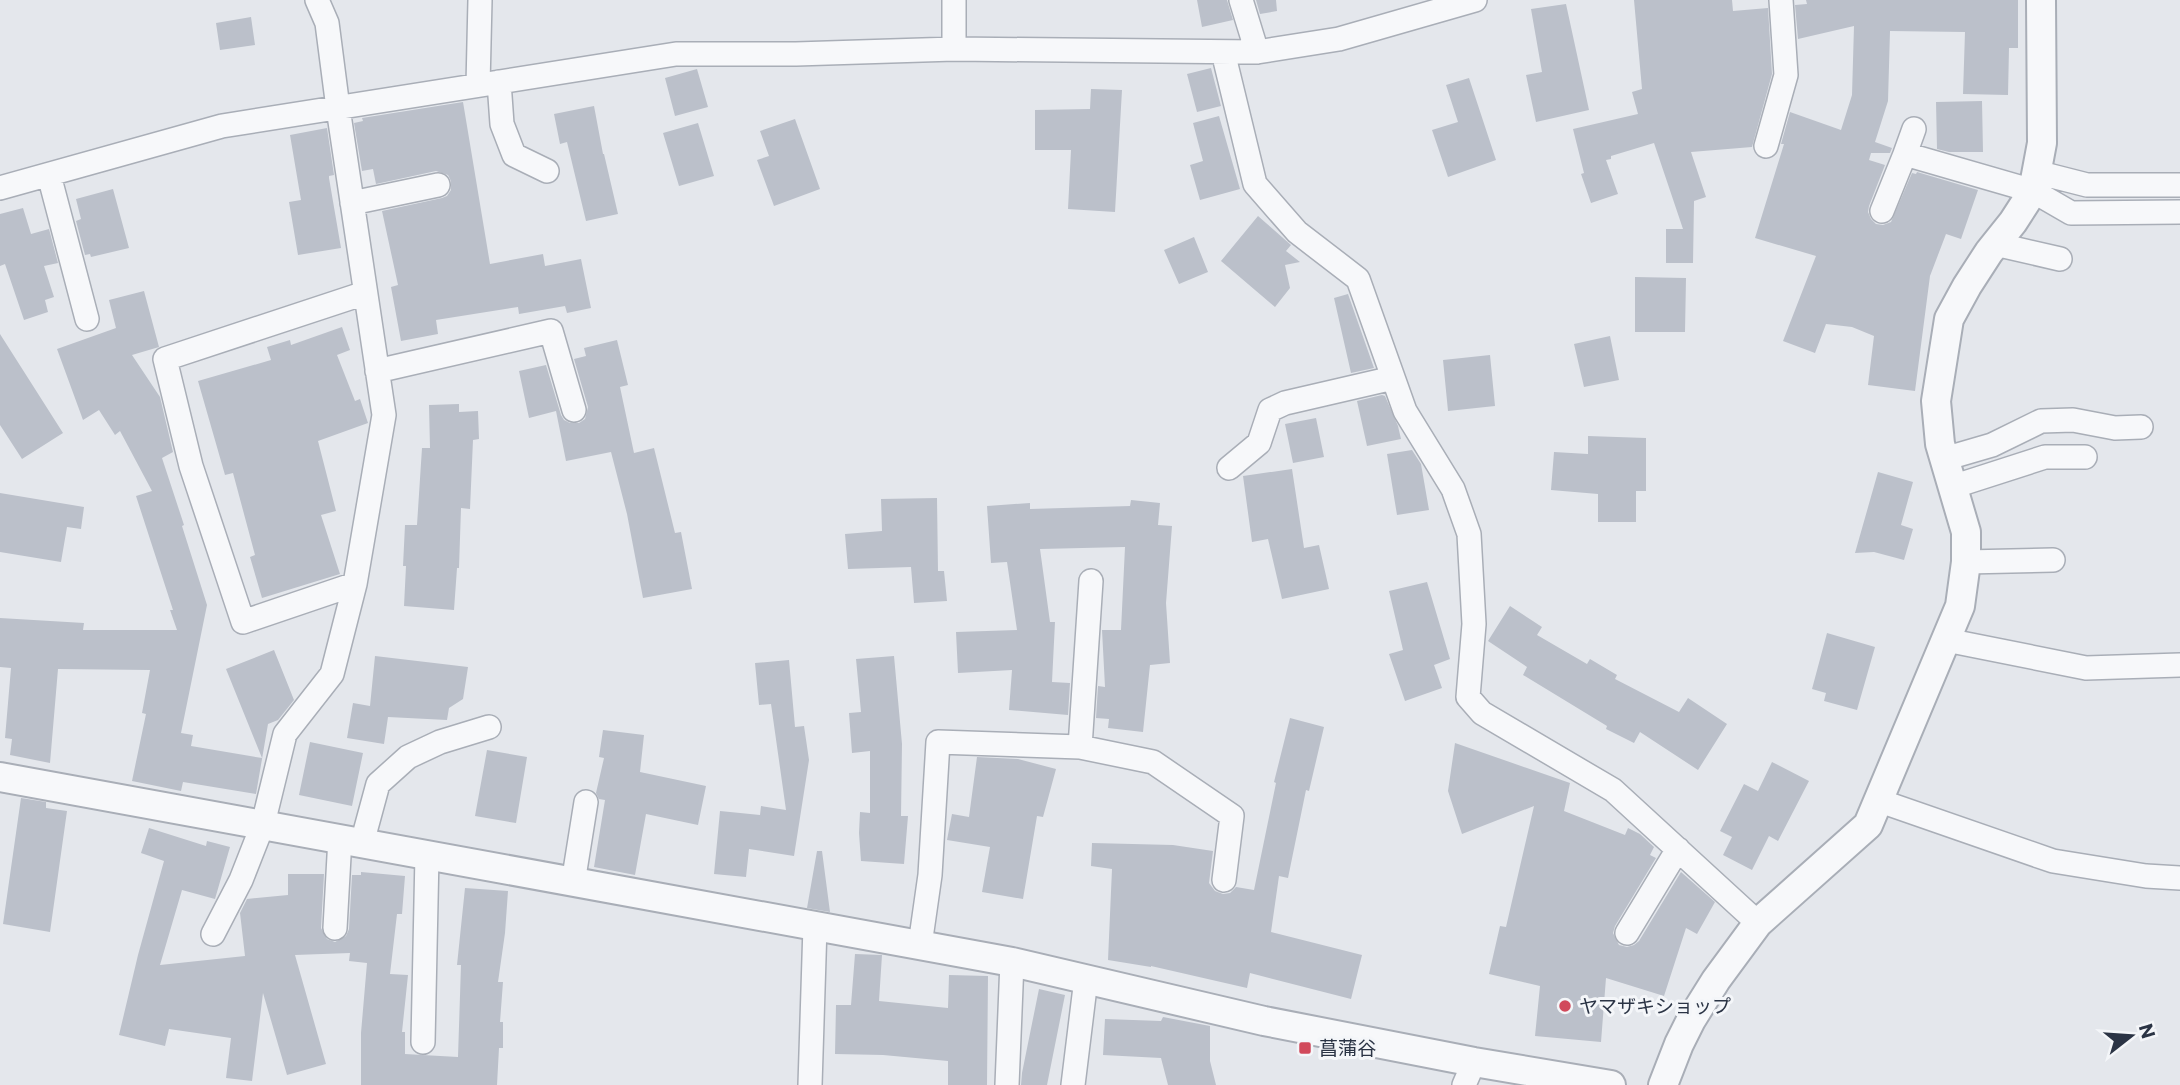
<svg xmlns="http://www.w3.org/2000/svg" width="2180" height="1085" font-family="Commissioner,'Noto Sans JP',sans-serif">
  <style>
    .building { fill: #bbc0ca }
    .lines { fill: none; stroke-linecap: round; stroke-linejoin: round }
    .minor-casing { stroke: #a9aeb7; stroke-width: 26 }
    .tertiary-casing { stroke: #a9aeb7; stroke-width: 32 }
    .minor { stroke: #f7f8fa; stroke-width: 23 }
    .tertiary { stroke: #f7f8fa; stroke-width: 28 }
    .poi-dot { fill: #d1495b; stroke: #f4f6f9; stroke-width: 2.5 }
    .labels { text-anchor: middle; stroke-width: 6; stroke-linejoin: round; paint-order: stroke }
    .poi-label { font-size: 19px; fill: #2b3445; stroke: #f4f6f9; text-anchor: start }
  </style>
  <rect width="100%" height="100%" fill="#e4e7ec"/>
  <path class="building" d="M1197,0H1227L1233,20L1202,27Z
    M1256,0H1276L1277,11L1260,14Z
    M1634,0H1732L1733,11L1768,8L1772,74L1752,147L1691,152L1706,197L1694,201L1693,263H1666V229H1683L1654,143L1611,156V159L1606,160L1618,194L1591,203L1581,174L1584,173L1573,129L1638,114L1632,92L1642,89Z
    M1806,0H2018V48H2009L2008,95L1963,94L1965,32L1890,31L1888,101L1875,142L1892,148L1890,153H1871L1869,160L1885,165L1869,206L1868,212L1871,219L1876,224L1883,225L1891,222L1912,173L1916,174L1917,172L1978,190L1961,239L1946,234L1930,276L1915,391L1868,385L1874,336L1852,327L1826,324L1815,353L1783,341L1816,256L1755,238L1784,144H1781L1790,112L1841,130L1852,95L1854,26L1798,39L1795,5L1807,4Z
    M1566,4L1589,110L1536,122L1526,75L1542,72L1531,9Z
    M251,17L255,45L220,50L216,23Z
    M1211,68L1221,106L1197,112L1187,74Z
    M697,69L708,107L675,116L665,78Z
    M1469,78L1496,160L1448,177L1432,130L1458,122L1446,85Z
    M1091,89L1122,90L1115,212L1068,209L1071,150H1035V110L1090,109Z
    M1982,101L1983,152H1949L1937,149L1936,102Z
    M463,102L490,264L543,254L545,266L581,259L591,308L567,313L565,306L519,314L518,307L436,320L438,334L401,341L391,287L398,285L382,211L442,198L447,196L451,190V181L448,175L436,171L376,184L373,169L362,171L354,123L363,121L362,118Z
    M594,106L603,154H604L618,214L586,221L567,142L560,144L554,114Z
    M1219,116L1240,189L1200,200L1190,165L1203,161L1193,123Z
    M795,119L820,189L774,206L757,160L769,156L760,131Z
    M698,123L714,176L679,186L663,133Z
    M327,128L334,175L329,176V178L341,248L298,255L289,202L301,200L290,135Z
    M113,189L129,248L91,257L90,254L85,255L76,221L81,219L76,199Z
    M23,208L31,234L49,229L58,263L44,266L54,297L45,300L48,312L24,320L5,264L0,266V214Z
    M1258,216L1291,245L1286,251L1300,262L1285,265L1290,288L1275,307L1221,261Z
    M1194,237L1208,272L1179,284L1164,250Z
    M1635,277L1686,278L1685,332H1635Z
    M144,291L159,347L132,355L160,397L173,452L162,458L184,525L182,526L207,605L181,733L193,735L191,746L262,758L226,669L274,650L294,700L278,720L268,724L256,794L183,782L181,791L132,781L146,714L142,713L150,670L58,669L50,763L10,755L12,739L5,738L11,668L0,667V618L84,623L83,630H177L170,610H173L136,496L152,491L120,431L115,435L99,410L83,420L57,349L116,328L109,300Z
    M1348,294L1374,368L1351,373L1334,298Z
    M342,327L350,350L337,355L355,401L360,399L368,423L318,441L336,511L321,515L340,574L262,598L250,557L255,555L233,473L225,475L198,381L271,360L267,347L290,340L291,345Z
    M0,334L63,433L22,459L0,425Z
    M1610,336L1619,380L1584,387L1574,344Z
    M617,340L628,385L620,387L634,453L654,448L675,533L681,532L692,589L643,598L627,514L611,452L566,461L556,411L529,418L519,371L546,365L561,415L564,420L570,423H579L585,419L588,407L574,359L586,356L584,348Z
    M1490,355L1495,406L1448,411L1443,360Z
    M1382,395L1385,396L1398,426L1401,439L1367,446L1357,401Z
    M459,404V412L478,411L479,439L473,440L470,509L461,508L459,568H457L454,610L404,606L406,566H403L405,525H417L422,448H430L429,405Z
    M1316,418L1324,457L1293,463L1285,424Z
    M1588,436L1646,438V491H1636V522H1598V494L1551,490L1554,452L1588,454Z
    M1412,450L1421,464L1429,510L1397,515L1387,454Z
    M1292,469L1304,548L1319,545L1329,589L1282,599L1268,539L1252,542L1243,476Z
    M1878,472L1913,482L1901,525L1913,529L1904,560L1874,552L1855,553Z
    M0,493L84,507L81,529L67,527L61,562L0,552Z
    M937,498L938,571H944L947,601L914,603L911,567L848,569L845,534L882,531L881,499Z
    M1131,500L1160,503L1158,525L1172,526L1166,603L1170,663L1150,665L1143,732L1108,728L1109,719L1096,718L1098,686L1105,687L1102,630H1121L1125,547L1040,549L1050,622H1055L1052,682L1070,683L1068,715L1009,710L1012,670L958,673L956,632L1017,630L1007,562L991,563L987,506L1030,503V509L1130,506Z
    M1427,582L1450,659L1434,665L1442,688L1405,701L1389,654L1403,650L1389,591Z
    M1510,606L1542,627L1537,635L1587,664L1590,659L1617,675L1615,679L1679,712L1688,698L1727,724L1698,770L1640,732L1634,743L1606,729L1607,726L1523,675L1527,667L1488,641Z
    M1827,633L1875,647L1857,710L1824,701L1826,693L1812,689Z
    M375,656L468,667L463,699L449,708L447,720L388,717L384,744L347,738L353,703L370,706Z
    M894,656L902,744L901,816H908L904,864L861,861L859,833L860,812L870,813V751L852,753L849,713L861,712L856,659Z
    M789,660L795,727L804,726L809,760L794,856L749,849L746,877L714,874L720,811L760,815L761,806L786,810L771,704L759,705L755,663Z
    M1290,718L1324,727L1309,791L1306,790L1288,878L1279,876L1271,932L1362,955L1351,999L1250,973L1247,988L1151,966V967L1108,960L1112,869L1091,866L1092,843L1173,845L1213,851L1209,883L1215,891L1223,894L1230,893L1236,887L1254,890L1276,783L1274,782Z
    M603,730L644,735L640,772L706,786L698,825L646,814L635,875L594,867L605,800L599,799L596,793L604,758L599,757Z
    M310,742L363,753L352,806L299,795Z
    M1455,743L1570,783L1564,811L1625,835L1628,828L1640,834L1654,847L1650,855L1656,858L1615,926L1613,933L1619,945L1627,947L1634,945L1639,941L1681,872L1715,902L1697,934L1686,928L1664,996L1606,978L1601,1042L1535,1036L1540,986L1489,974L1500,926L1506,927L1534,806L1462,834L1448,791Z
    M487,750L527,757L516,823L475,816Z
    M977,757L1018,759L1056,769L1043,817L1037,816L1023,899L982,892L990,847L947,840L952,814L969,817Z
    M1772,762L1809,781L1778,841L1769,836L1752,870L1723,855L1732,837L1720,831L1744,784L1758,791Z
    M21,798L46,802V808L67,811L50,932L3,924Z
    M149,828L206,846L207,841L230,847L215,899L182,890L160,965L245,956L240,913L247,899L288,895V874H324L321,928L327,939L335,942L346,936L349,929L352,875H361V872L405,876L402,914H397L390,974L408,975L402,1032H405V1054L458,1057L461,965H457L465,888L508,891L505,933L498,982H503L500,1022H503V1048H499L497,1085H361V1033L367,963L349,961L350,953L295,955L326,1064L287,1075L263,993L252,1081L226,1078L231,1038L169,1029L165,1046L119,1035L138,955L164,861L141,853Z
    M817,851H822L830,912L807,908Z
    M855,954L882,955L879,1001L948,1008L949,975L988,976L987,1085H948V1061L883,1055L835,1054L836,1005H851Z
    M1039,989L1065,995L1047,1085H1021L1022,1073Z
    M1163,1017L1210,1026V1061L1216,1085H1168L1161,1058L1103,1055L1105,1019L1161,1021Z"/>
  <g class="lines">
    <g class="minor-casing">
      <path id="minor" d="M954,0V49
        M1241,0L1257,52
        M1223,52L1255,184L1297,232L1358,279L1405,411L1453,489L1469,534L1474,624L1468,697L1482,713L1613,790L1758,923
        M499,82L502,124L514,155L547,171
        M478,85L480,0
        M1766,146L1786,75L1781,0
        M1905,154L1914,129
        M2036,172L2087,185H2180
        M49,175L87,319
        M0,188L222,126L676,54H796L954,49L1257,52L1339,39L1475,0
        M352,203L438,185
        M1882,211L1905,154L2033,191L2071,213L2180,212
        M1995,244L2060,259
        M377,371L551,331L574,410
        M1944,459L1992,445L2041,421L2073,420L2115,428L2141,427
        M1229,468L1259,443L1270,410L1285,403L1393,378
        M1952,487L2045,457H2085
        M1966,562L2053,560
        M355,584L243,622L191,466L165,359L365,293
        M1946,640L2086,668L2180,665
        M1080,747L1153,762L1232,816L1224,880
        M1880,801L2053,861L2146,876L2180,878
        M362,843L378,784L408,757L440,742L489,727
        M573,883L586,802
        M335,928L340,838
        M1627,933L1678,849
        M213,934L241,880L263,824L285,734L332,674L355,584L384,415L338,108L327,23L317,0
        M920,945L930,875L938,742L1080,747L1091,581
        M423,1042L427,855
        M810,1085L815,926
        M1007,1085L1012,962
        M1073,1085L1086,979
        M1464,1085L1474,1062"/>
    </g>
    <g class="tertiary-casing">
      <path id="tertiary" d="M0,777L1012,962L1264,1021L1474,1062L1611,1085
        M1663,1085L1679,1044L1691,1020L1716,980L1758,923L1868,825L1960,606L1966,562V532L1940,444L1936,401L1949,319L1967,286L1989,252L2013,222L2033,191L2042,143L2041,0"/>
    </g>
    <use href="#minor" class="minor"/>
    <use href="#tertiary" class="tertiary"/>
  </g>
  <g class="poi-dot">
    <circle cx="1565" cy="1006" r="7"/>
    <rect x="1298" y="1041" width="14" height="14" rx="3.5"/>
  </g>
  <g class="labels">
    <g class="poi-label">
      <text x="1579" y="1013">ヤマザキショップ</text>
      <text x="1319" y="1055">菖蒲谷</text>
    </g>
  </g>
  <g transform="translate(2131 1036) rotate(73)" stroke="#f4f6f9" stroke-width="5" paint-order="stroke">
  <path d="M0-5L12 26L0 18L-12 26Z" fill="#2b3445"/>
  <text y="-10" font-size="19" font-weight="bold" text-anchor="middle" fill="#2b3445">N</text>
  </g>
</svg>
